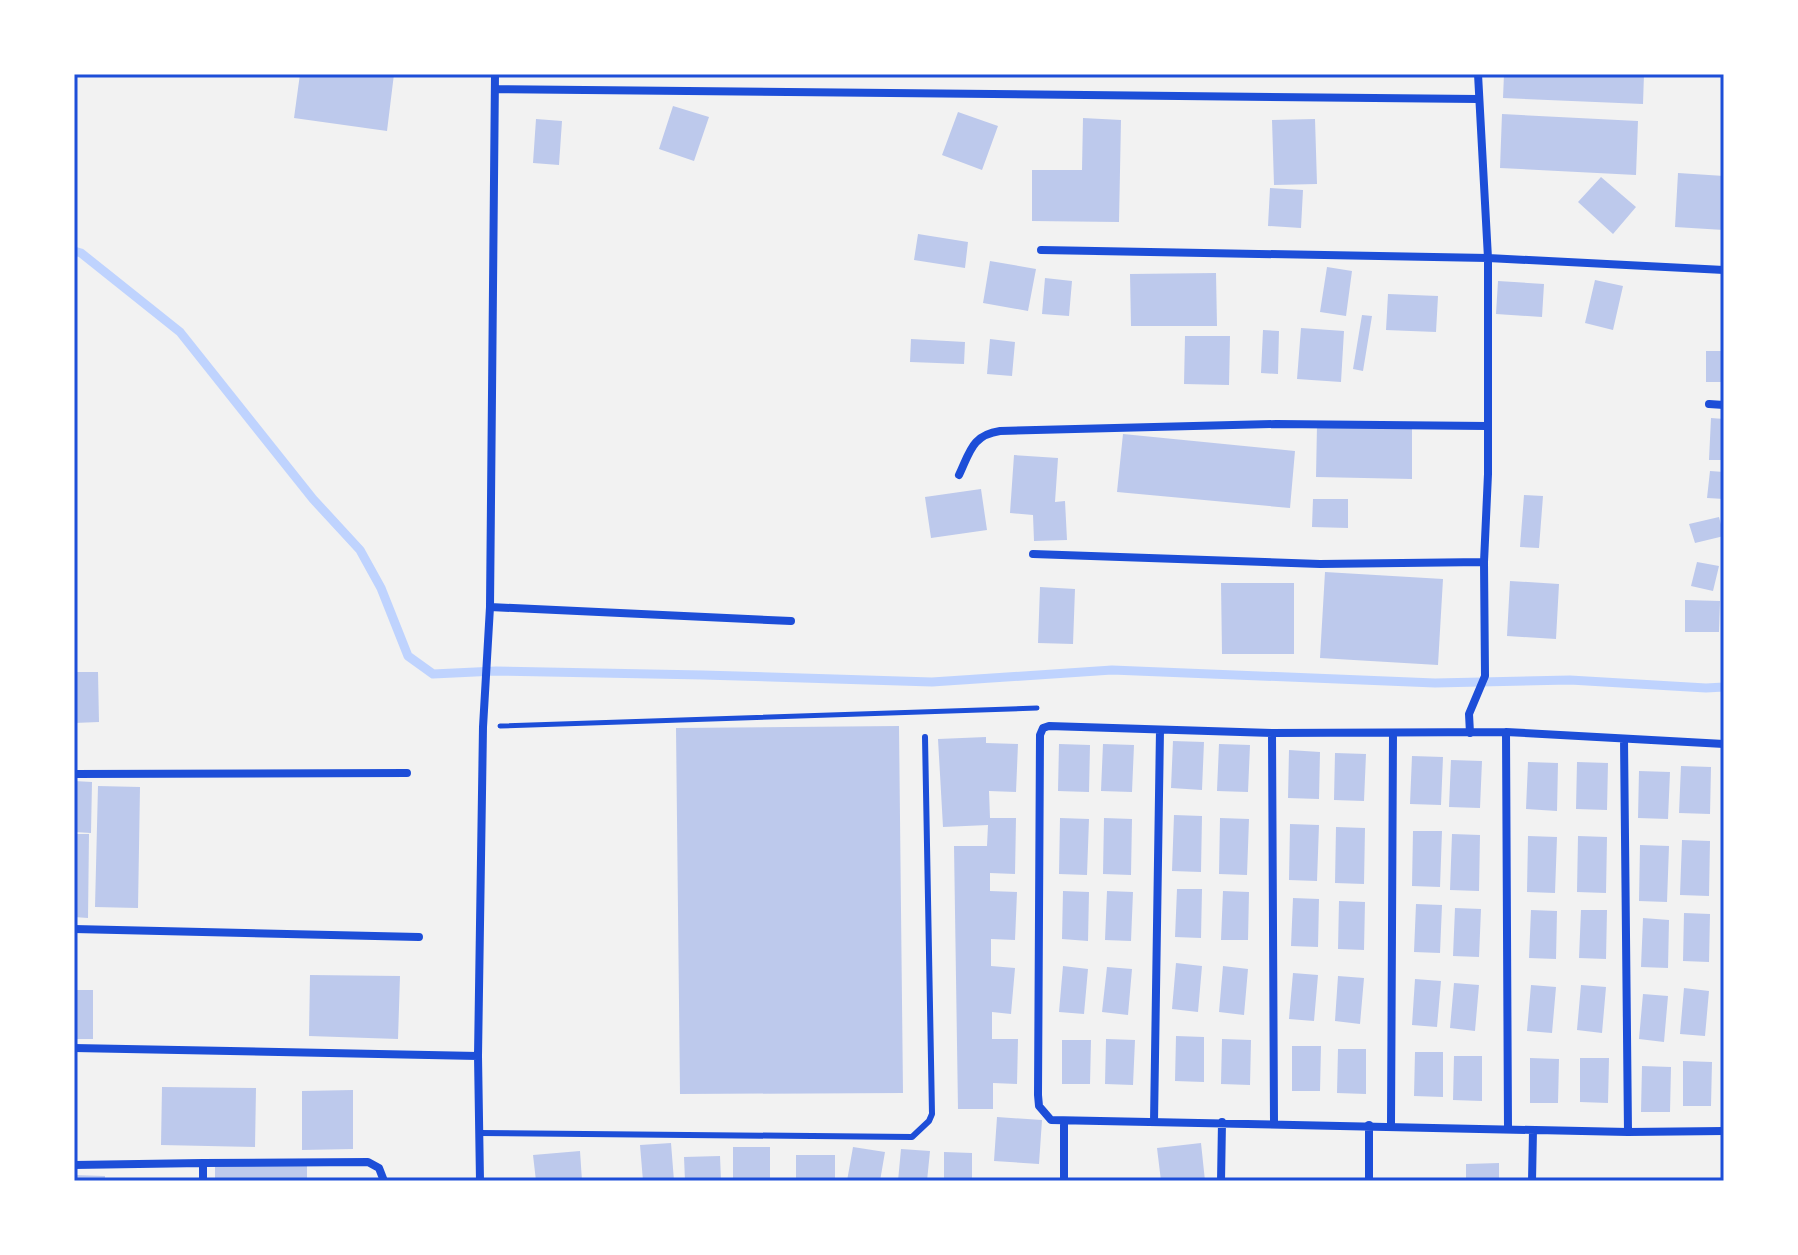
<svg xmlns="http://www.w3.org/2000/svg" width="1798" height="1255" font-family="'Public Sans',sans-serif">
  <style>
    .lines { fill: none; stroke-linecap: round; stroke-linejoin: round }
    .stream { stroke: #bfd3fe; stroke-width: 9 }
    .building { fill: #bdc9ec }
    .path { stroke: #1d4ed8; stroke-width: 5 }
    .service { stroke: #1d4ed8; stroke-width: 6 }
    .minor { stroke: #1d4ed8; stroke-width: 8 }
    .neatline { fill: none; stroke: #1d4ed8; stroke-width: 3 }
  </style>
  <rect width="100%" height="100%" fill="#f2f2f2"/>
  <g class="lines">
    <path class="stream" d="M74,251L81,253L180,332L313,499L360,550L381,588L408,656L433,674L496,671L703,675L932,682L1112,670L1435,683L1570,680L1706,688L1724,687"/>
  </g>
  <path class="building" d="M300,74H394L387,131L294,118Z
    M1504,74H1644L1643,104L1503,98Z
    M673,106L709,117L694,161L659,149Z
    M958,112L998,126L982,170L942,155Z
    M1502,114L1638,121L1636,175L1500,168Z
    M1083,118L1121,120L1119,222L1032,221V170H1082Z
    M536,119L562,121L559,165L533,163Z
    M1315,119L1317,184L1274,185L1272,120Z
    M1678,173L1724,176V230L1675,227Z
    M1601,177L1636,207L1613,234L1578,202Z
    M1270,188L1303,190L1301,228L1268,226Z
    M918,234L968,242L965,268L914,260Z
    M990,261L1036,269L1028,311L983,303Z
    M1327,267L1352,271L1346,316L1320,312Z
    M1216,273L1217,326H1131L1130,274Z
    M1045,278L1072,281L1069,316L1042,314Z
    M1595,280L1623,286L1613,330L1585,323Z
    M1498,281L1544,284L1542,317L1496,314Z
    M1388,294L1438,296L1436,332L1386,330Z
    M1362,315L1372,316L1363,371L1353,369Z
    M1301,328L1344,331L1341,382L1297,379Z
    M1263,330L1279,331L1278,374L1261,373Z
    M1185,336H1230L1229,385L1184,384Z
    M911,339L965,342L964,364L910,362Z
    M990,339L1015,342L1012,376L987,374Z
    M1706,351H1724V382H1706Z
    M1711,418L1724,419V460H1709Z
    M1317,425L1412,427V479L1316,477Z
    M1123,434L1295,451L1290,508L1117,492Z
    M1014,455L1058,458L1055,502L1065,501L1067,540L1034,541L1033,515L1010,513Z
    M1710,471L1724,472V499L1707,498Z
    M981,489L987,530L931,538L925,497Z
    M1524,495L1543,496L1539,548L1520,547Z
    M1313,499H1348V528L1312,527Z
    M1719,517L1724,536L1695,543L1689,524Z
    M1697,562L1719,566L1713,591L1691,586Z
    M1325,572L1443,579L1438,665L1320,658Z
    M1510,581L1559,584L1556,639L1507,636Z
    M1221,583H1294V654H1222Z
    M1040,587L1075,589L1073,644L1038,643Z
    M1685,600L1720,601L1719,632H1685Z
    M74,672H98L99,722L74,723Z
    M899,726L903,1093L680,1094L676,728Z
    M986,737V743L1018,744L1016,792L989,791L990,818H1016L1015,874L990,873V891L1017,892L1015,940L991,939V966L1015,968L1011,1014L992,1012V1039H1018L1017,1084L993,1083V1109H958L954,846H987L988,825L943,827L938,739Z
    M1173,741L1204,742L1202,790L1171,788Z
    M1059,744L1090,745L1089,792L1058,791Z
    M1103,744L1134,745L1132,792L1101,791Z
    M1219,744L1250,745L1248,792L1217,791Z
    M1289,750L1320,752L1319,799L1288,798Z
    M1335,753L1366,754L1364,801L1334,800Z
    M1412,756L1443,757L1441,805L1410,804Z
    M1451,760L1482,761L1480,808L1449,807Z
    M1528,762L1558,763L1557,811L1526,809Z
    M1577,762L1608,763L1607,810L1576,809Z
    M1681,766L1711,767L1710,814L1679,813Z
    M1639,771L1670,772L1668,819L1638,818Z
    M74,781L92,782L91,833L74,832Z
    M98,786L140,787L138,908L95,907Z
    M1174,815L1202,816L1201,872L1172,871Z
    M1060,818L1089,819L1087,875L1059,874Z
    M1104,818L1132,819L1131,875L1103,874Z
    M1220,818L1249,819L1247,875L1219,874Z
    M1290,824L1319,825L1317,881L1289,880Z
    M1336,827L1365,828L1364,884L1335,883Z
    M1413,831H1442L1440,887L1412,886Z
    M74,834H89L88,918L74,917Z
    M1452,834L1480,835L1479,891L1450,890Z
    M1528,836L1557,837L1555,893L1527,892Z
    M1578,836L1607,837L1606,893L1577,892Z
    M1682,840L1710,841L1709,896L1680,895Z
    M1640,845L1669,846L1667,902L1639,901Z
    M1177,889H1202L1201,938L1175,937Z
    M1063,891L1089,892L1088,941L1062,939Z
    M1107,891L1133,892L1131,941L1105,940Z
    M1223,891L1249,892L1248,940H1221Z
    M1293,898L1319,899L1318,947L1291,946Z
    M1339,901L1365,902L1364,950L1338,949Z
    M1416,904L1442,905L1440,953L1414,952Z
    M1455,908L1481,909L1479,957L1453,956Z
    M1531,910L1557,911L1556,959L1529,958Z
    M1581,910H1607L1606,959L1579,958Z
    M1684,913L1710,914L1709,962L1683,961Z
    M1643,918L1669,920L1668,968L1641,967Z
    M1176,963L1202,966L1198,1012L1172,1009Z
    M1063,966L1088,969L1084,1014L1059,1012Z
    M1223,966L1248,969L1244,1015L1219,1012Z
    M1107,967L1132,969L1128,1015L1102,1012Z
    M1293,973L1318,975L1314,1021L1289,1019Z
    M310,975L400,976L398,1039L309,1036Z
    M1338,976L1364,978L1360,1024L1335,1021Z
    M1415,979L1441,981L1437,1027L1412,1025Z
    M1454,983L1479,985L1475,1031L1450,1028Z
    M1531,985L1556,987L1552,1033L1527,1031Z
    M1581,985L1606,987L1602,1033L1577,1030Z
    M1684,988L1709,991L1705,1036L1680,1034Z
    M74,990H93V1039H74Z
    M1643,994L1668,996L1664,1042L1639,1039Z
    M1176,1036L1204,1037V1082L1175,1081Z
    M1106,1039L1135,1040L1133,1085L1105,1084Z
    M1222,1039L1251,1040L1250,1085L1221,1084Z
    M1062,1040H1091L1090,1084H1062Z
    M1292,1046H1321L1320,1091H1292Z
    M1338,1049H1366V1094L1337,1093Z
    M1415,1052H1443V1097L1414,1096Z
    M1454,1056H1482V1101L1453,1100Z
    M1530,1058L1559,1059L1558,1103H1530Z
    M1580,1058H1609L1608,1103L1580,1102Z
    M1683,1061L1712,1062L1711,1106H1683Z
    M1642,1066L1671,1067L1670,1112H1641Z
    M162,1087L256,1088L255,1147L161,1145Z
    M353,1090V1149L302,1150V1091Z
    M997,1117L1042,1120L1039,1164L994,1161Z
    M671,1143L674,1181H643L640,1145Z
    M1201,1143L1205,1181H1161L1157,1148Z
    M733,1147H770V1181H733Z
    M853,1147L885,1152L880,1181H847Z
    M901,1149L930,1151L927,1181H898Z
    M580,1151L582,1181H536L533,1155Z
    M944,1152L972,1153V1181H944Z
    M796,1155H835V1181H796Z
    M720,1156L721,1181H685L684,1157Z
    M1499,1163V1181H1466V1164Z
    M215,1164L307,1166V1181H215Z
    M74,1175L105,1176V1181H74Z"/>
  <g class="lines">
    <path class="path" d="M500,726L1037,708"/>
    <path class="service" d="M480,1133L912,1137L929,1121L932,1114L925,737"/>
    <path class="minor" d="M495,89L1478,99
      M1041,250L1488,258L1724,270
      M1709,404L1724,405
      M959,475C970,452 972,435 1000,431L1276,424L1487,426
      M1033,554L1320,564L1484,562
      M490,607L791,621
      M1506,732L1724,744
      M1272,733L1274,1123
      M1470,733L1469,714L1485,676L1484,562L1488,474V258L1478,74
      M1624,739L1628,1132
      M74,774L407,773
      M74,929L419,937
      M74,1048L478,1056
      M1064,1121V1181
      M1154,1122L1160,730
      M1369,1125V1181
      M1391,1125L1393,733
      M1508,1129L1506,732L1272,733L1049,726L1043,728L1040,735L1038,1095L1039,1106L1051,1120L1628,1132L1724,1131
      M203,1163L368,1162L379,1168L384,1181
      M74,1165L203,1163V1181
      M480,1181L478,1056L483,727L490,607L495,74
      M1221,1181L1222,1122
      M1532,1181L1533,1130"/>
  </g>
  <rect width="1798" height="1255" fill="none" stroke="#ffffff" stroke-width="152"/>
  <rect x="76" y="76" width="1646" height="1103" class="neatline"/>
</svg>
